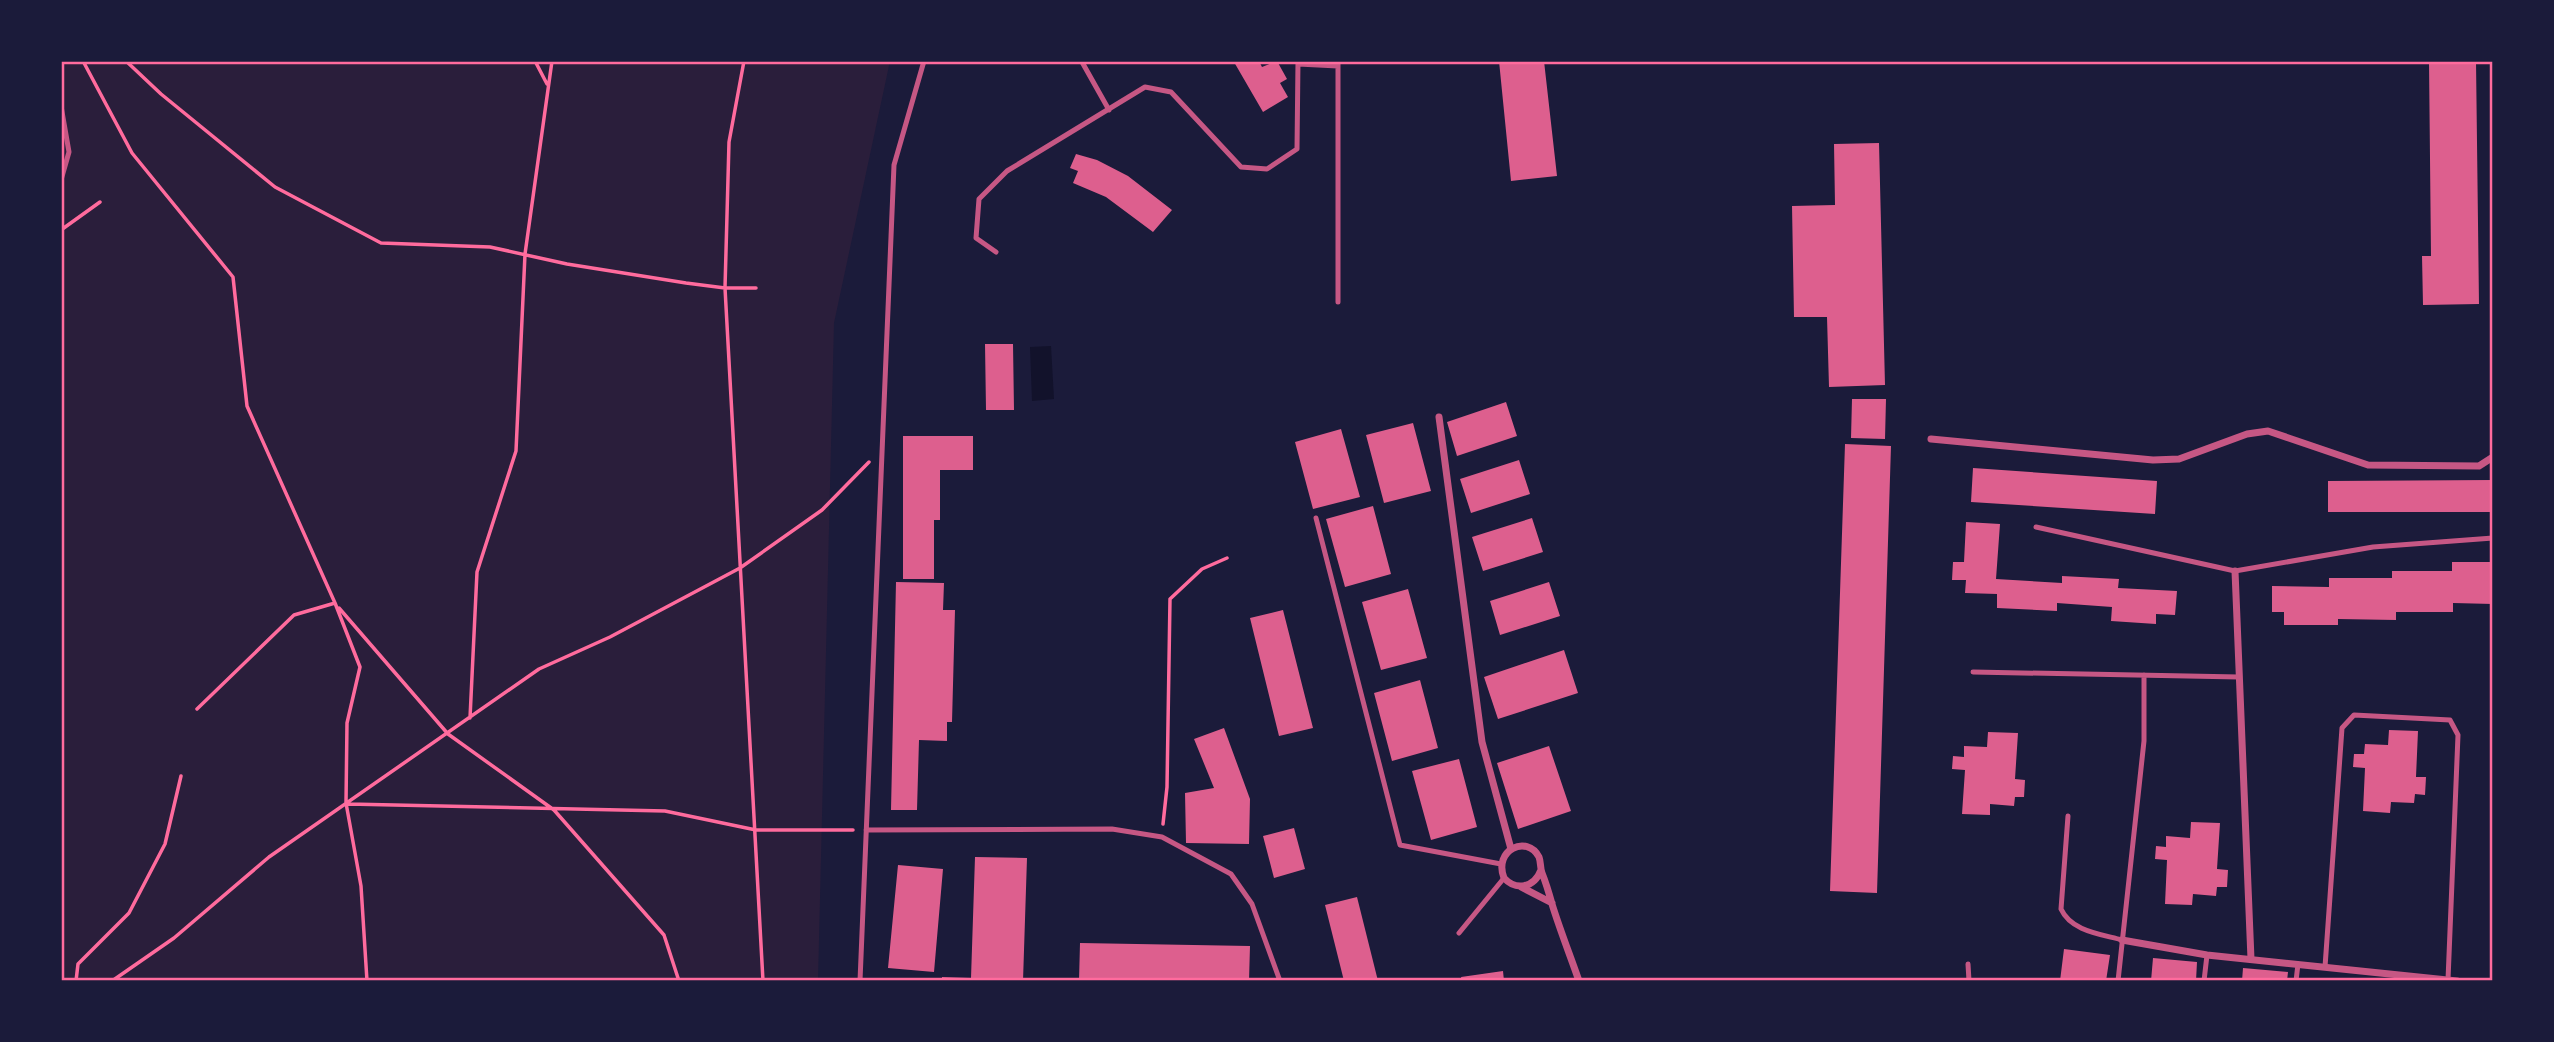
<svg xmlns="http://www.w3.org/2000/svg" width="2554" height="1042" font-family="'PT Sans Narrow',sans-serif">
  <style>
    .green { fill: #2a1e3b }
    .water { fill: #12122b }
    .building { fill: #dd5f8e }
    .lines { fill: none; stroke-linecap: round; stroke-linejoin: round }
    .path { stroke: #ff6b9d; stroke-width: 3.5 }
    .service { stroke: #c65784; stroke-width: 5 }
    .minor { stroke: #c65784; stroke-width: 7 }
    .neatline { fill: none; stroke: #ff6b9d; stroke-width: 2.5 }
  </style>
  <rect width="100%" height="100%" fill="#1b1b3a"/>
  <path class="green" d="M61,61H890L834,323L818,981H61Z"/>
  <path class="water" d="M1051,346L1054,399L1032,401L1030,347Z"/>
  <path class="building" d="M1259,61L1262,67L1277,61L1287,79L1280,83L1288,97L1263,112L1234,62Z
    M1499,61H1544L1557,176L1511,181Z
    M2429,61H2476L2479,304L2423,305L2422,256H2431Z
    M1879,143L1885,385L1829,387L1827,317H1794L1792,206L1835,205L1834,144Z
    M1076,154L1097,160L1128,176L1172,210L1153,232L1106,197L1073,183L1078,171L1070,168Z
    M985,344H1013L1014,410H986Z
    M1852,399H1886L1885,439L1851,438Z
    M1506,402L1517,436L1457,456L1447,422Z
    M1413,423L1431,491L1384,503L1366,435Z
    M1341,429L1360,497L1313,509L1295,442Z
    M903,436H973V470H940V520H934V579H903Z
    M1845,444L1891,446L1877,893L1830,891Z
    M1519,460L1530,494L1471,513L1460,479Z
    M1973,468L2157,481L2155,514L1971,502Z
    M2493,480V512H2328V481Z
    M1373,506L1391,574L1345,587L1326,519Z
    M1532,518L1543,552L1483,571L1472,537Z
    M1966,522L2000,524L1996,579L2062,583V576L2119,579L2118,588L2177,591L2175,615L2156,614V624L2111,621L2112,607L2057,603V611L1997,608V594L1965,593L1966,580H1952L1953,562H1964Z
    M2452,562H2493V604L2453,603V612H2396V620L2338,619V625H2284V612H2272V586L2329,587V578H2392V571H2452Z
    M896,582L944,583L943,610H955L952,722H947V741L919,740L917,810H891Z
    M1549,582L1560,616L1500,635L1490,601Z
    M1408,589L1427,658L1381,670L1362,602Z
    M1283,610L1313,728L1279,736L1250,618Z
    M1564,650L1578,693L1498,719L1484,677Z
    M1420,680L1438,748L1392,761L1374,693Z
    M1224,728L1250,799L1249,844L1186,843L1185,793L1214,788L1194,739Z
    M2389,730L2418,731L2416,777H2426L2425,795L2415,794L2414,803L2391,802L2390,813L2363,811L2365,768L2353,767L2354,754H2364L2365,744L2388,745Z
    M1988,732L2018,733L2015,779L2025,780L2024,797H2015L2014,806L1990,804V815L1962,814L1965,770L1952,769L1953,756L1964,757V746L1987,747Z
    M1549,746L1571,811L1518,829L1497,763Z
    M1459,759L1477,827L1431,840L1412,771Z
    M2191,822L2220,823L2217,869L2228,870L2227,887H2217L2216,896L2193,894L2192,905L2165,904L2167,860L2155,859L2156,846L2166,847V836L2190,838Z
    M1294,828L1305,869L1274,878L1263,836Z
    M975,857L1027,858L1023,981H942V977L971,978Z
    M898,865L943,869L934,972L888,968Z
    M1357,897L1378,981H1344L1325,905Z
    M1080,943L1250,946L1249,981H1079Z
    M2064,949L2110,955L2106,981H2060Z
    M2153,958L2197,962L2196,981H2151Z
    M2243,968L2288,972L2287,981H2242Z
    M1503,971L1504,981H1462L1461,977Z"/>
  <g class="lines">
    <path class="path" d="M83,61L132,153L233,277L247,406L335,603L360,667L347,723L346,803L361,886L367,981
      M126,61L161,94L275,187L381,243L490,247L567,264L686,283L725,288H756
      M535,61L547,84
      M744,61L729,142L725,288L763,981
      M61,230L100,202
      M339,608L448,734L554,810L664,935L679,981
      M197,709L294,615L335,603
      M470,718L477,572L516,451L525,254L552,61
      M348,804L665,811L756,830H853
      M1163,824L1167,787L1170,599L1202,569L1227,558
      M76,981L78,964L129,913L165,844L181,776
      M112,981L174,938L269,857L539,669L610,637L740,568L822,510L869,462"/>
    <path class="service" d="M1338,61V302
      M1082,62L1109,110
      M1298,64L1338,66
      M61,106L69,152L61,180
      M996,252L976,238L979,199L1007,171L1145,87L1171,92L1241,167L1267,169L1297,149L1298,61
      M1316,518L1400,845L1501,864
      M2036,527L2235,571L2373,547L2493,538
      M1973,672L2239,677
      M2068,816L2061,909C2071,931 2100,934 2122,940
      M866,830L1112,829L1162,837L1231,874L1252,904L1280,981
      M1459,933L1504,878
      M1968,964L1969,981
      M2325,967L2342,728L2354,715L2450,720L2458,735L2448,980
      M860,981L894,165L924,61
      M2118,981L2144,741V675
      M2204,981L2207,955
      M2296,981L2298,964"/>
    <path class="minor" d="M1439,417L1482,742L1511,849
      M1931,439L2153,460L2179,459L2247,434L2268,431L2368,465L2479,466L2493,457
      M2235,571L2251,959
      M1541,870C1534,888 1516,891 1504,878C1493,850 1527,834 1539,857C1541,862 1540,868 1542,873C1546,883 1549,893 1552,904C1560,930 1570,955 1579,981
      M1521,887L1552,903
      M2122,940L2207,955L2457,981"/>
  </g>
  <rect width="2554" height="1042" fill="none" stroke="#1b1b3a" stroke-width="126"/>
  <rect x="63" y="63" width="2428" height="916" class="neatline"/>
</svg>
